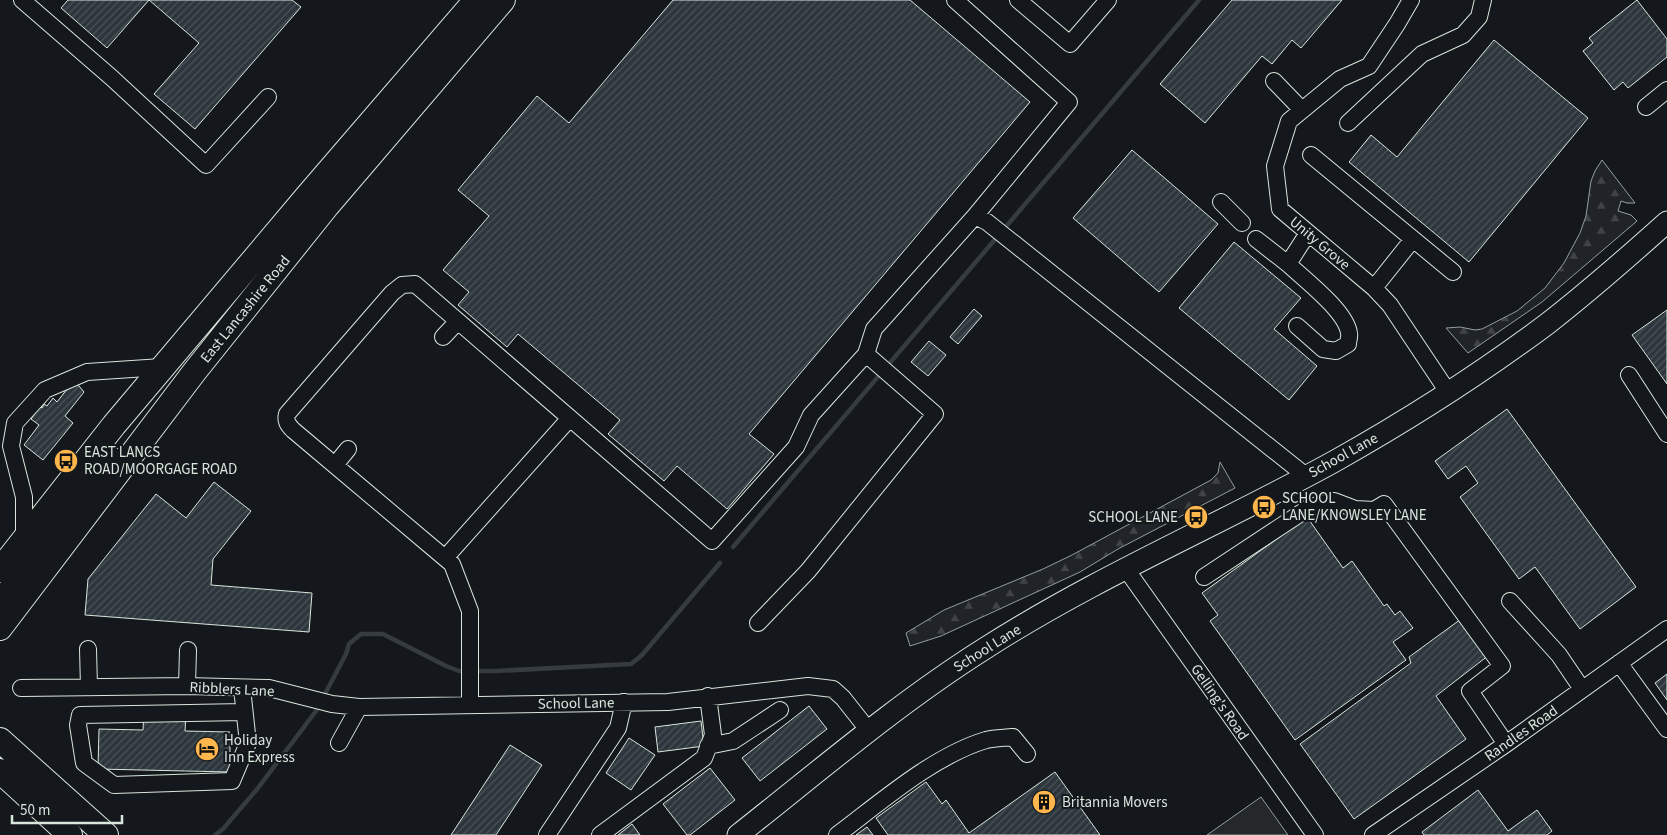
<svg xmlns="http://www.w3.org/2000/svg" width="1667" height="835" font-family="'Source Sans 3',sans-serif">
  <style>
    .forest { fill: url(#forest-firs); stroke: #939e99 }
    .parking { fill: #24282b; stroke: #939e99 }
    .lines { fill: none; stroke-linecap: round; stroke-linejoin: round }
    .stream { stroke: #363b3e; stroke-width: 4.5 }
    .building { fill: url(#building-hatch); stroke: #d8e6dc }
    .minor-casing { stroke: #d8e6dc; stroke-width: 18 }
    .major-casing { stroke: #d8e6dc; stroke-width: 23 }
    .highway-casing { stroke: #d8e6dc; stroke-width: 26 }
    .minor { stroke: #14181c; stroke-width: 16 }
    .major { stroke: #14181c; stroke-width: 21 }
    .highway { stroke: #14181c; stroke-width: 24 }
    .labels { text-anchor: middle; stroke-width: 4; stroke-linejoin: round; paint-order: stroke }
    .street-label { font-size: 15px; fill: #d8e6dc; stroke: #14181c }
    .poi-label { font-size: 15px; fill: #d8e6dc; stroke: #14181c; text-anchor: start }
  </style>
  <defs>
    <pattern id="forest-firs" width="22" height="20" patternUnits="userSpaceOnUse" patternTransform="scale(1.25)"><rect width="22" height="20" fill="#202428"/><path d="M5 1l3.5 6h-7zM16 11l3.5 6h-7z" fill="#404447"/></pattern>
    <pattern id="building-hatch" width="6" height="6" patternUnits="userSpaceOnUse" patternTransform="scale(1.25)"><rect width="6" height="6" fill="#2c363c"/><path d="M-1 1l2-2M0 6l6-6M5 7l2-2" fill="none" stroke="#4a5358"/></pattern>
  </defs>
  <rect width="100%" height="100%" fill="#14181c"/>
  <path class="forest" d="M1602,160L1635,203H1627L1621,201L1618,211L1631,215L1637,221L1542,302L1468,353L1446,328L1460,327L1475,330L1482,329L1517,311L1545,288L1564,263L1580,233L1586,216L1591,181L1595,171Z
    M1220,462L1235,488L1118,549L1080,572L941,636L910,646L906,633L944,610L1043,569L1072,555L1211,480L1218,473Z"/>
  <path class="parking" d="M1261,797L1288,835H1207Z"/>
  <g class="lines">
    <path class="stream" d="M733,547L1199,0
      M215,835L223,829L258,788L316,711L346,654L349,644L361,634H383L446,666L459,671H496L631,664L642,655L720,563"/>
  </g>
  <path class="building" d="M68,0H149L107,48L61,8Z
    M149,0H292L301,7L195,129L154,94L199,43Z
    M673,0H910L1030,102L749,434L774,454L727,509L677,466L664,481L608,434L620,420L518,334L507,347L458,305L469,292L443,270L489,216L458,190L537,96L569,123Z
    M1232,0H1342L1301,48L1292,40L1272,64L1262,56L1205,123L1160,84Z
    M1637,0L1667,39V57L1628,88L1623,82L1614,90L1583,51L1593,43L1589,38Z
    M1494,40L1588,118L1469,262L1349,162L1371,135L1397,157Z
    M1132,150L1218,224L1159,292L1073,218Z
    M1234,242L1301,298L1274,329L1317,366L1289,400L1179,308Z
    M974,309L982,316L958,344L950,337Z
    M1667,310V384L1632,335Z
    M929,341L946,355L928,376L911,362Z
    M74,380L84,392L65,416L73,423L43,460L24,445L39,425L31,419L40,406L42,408L44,404L47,406L53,398L57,402Z
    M1507,409L1636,587L1580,629L1535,567L1519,579L1460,497L1478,483L1466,466L1448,479L1435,461Z
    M214,482L251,511L213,559L211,585L312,593L309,632L85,615L88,579L156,494L186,518Z
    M1307,517L1343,568L1352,561L1384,606L1387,604L1395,615L1400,611L1413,628L1393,642L1406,660L1295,740L1210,621L1218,615L1202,593Z
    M1461,619L1489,655L1436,696L1466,739L1354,819L1300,744L1411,663L1409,657Z
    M1667,674V700L1655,683Z
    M809,706L827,729L760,781L742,758Z
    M144,712L186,713L185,731L230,732V772L98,769L99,729L143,730Z
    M701,721L704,746L658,752L655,727Z
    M629,738L655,755L631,790L606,773Z
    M510,745L542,765L496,835H451Z
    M710,768L735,800L690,835H687L663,804Z
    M1055,772L1100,835H888L876,818L926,782L942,804L946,800L969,833Z
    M1478,790L1508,831L1537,810L1552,831L1547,835H1424L1422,832Z
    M632,824L640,835H618Z
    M867,827L873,835H856Z"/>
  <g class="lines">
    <g class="minor-casing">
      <path id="minor" d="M22,0L112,78L206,165L268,97
        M955,0L1069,102L975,216
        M1018,0L1070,44L1108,0
        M1411,0L1397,24L1369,66L1340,79L1289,121L1275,166L1280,209L1374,288L1390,305L1448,392
        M1274,81L1302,110
        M1646,107L1667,90
        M1348,123L1422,54L1463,35L1479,17L1483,0
        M1311,155L1453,272
        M1221,202L1242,223
        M1256,239L1288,264
        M1374,288L1413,239
        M1297,326L1323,349L1336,351L1348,344C1348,341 1350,336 1349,333C1346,311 1304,279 1288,264L1308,233
        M443,337L458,321
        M1629,375L1667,434
        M335,465L348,449
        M24,540V497L11,446L15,423L45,390L87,372L162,367
        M445,558L570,418
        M1126,569L1315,835
        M1204,577L1310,507L1334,501L1355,509L1374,510L1384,504L1502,666L1470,691L1506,744
        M1510,601L1559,655L1582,689
        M758,623L808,571L935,414L866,354
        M88,649L89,687
        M1619,663L1667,729
        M187,686L188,650
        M21,688L187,686L269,688L332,704L359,707L668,702L808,686L833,689L843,698L869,731
        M242,688L248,743L232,781L114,785L84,763L78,725L80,715L244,712
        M470,705V611L452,564L293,430C288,425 285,421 287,414L392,293L402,285L415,284L712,541L796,447L811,415L866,354L874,329L975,216L987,222L1306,476
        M339,743L359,707
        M708,746L733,741L780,710
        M547,835L618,728L624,702
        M600,835L704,758L713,735L708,696
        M837,835C881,802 933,756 986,740C994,738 1004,738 1013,737L1027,754
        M1373,835L1506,744L1667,629"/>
    </g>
    <g class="major-casing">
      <path id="major" d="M0,600L114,459
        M738,835C818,772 897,704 984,649C1096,577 1219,525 1335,461C1408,420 1480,374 1547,324C1588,292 1628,257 1667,222"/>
    </g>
    <g class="highway-casing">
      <path id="highway" d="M0,570L114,425L309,194L476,0
        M0,628L195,371L327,206L503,0
        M0,740L106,835
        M0,771L70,835"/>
    </g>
    <use href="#minor" class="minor"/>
    <use href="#major" class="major"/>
    <use href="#highway" class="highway"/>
  </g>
  <defs>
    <g id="bus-disc" transform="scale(1.25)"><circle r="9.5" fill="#ffb74d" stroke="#14181c"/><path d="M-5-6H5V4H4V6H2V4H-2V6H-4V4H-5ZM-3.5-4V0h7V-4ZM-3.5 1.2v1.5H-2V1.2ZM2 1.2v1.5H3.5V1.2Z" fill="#111"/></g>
    <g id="hotel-disc" transform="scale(1.25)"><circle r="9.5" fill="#ffb74d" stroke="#14181c"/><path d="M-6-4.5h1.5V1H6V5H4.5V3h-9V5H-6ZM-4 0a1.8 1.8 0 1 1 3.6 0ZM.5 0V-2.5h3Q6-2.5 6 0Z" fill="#111"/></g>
    <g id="building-disc" transform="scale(1.25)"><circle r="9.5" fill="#ffb74d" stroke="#14181c"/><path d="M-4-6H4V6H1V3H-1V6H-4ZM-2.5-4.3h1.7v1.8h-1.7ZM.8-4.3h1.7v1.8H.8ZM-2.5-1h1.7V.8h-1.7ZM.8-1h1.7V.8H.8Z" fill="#111"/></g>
  </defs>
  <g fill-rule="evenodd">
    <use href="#bus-disc" x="66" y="461"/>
    <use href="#bus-disc" x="1264" y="507"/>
    <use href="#bus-disc" x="1196" y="517"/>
    <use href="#hotel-disc" x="207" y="749"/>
    <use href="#building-disc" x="1044" y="802"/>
  </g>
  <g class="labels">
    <g class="street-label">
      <text transform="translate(1320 243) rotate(40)" y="5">Unity Grove</text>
      <text transform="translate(245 309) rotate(-51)" y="5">East Lancashire Road</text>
      <text transform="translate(1343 455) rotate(-29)" y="5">School Lane</text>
      <text transform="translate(987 648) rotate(-32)" y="5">School Lane</text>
      <text transform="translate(232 689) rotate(3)" y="5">Ribblers Lane</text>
      <text transform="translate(1220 702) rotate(55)" y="5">Gelling's Road</text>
      <text transform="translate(576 703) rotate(-1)" y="5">School Lane</text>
      <text transform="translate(1521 733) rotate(-35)" y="5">Randles Road</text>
    </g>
    <g class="poi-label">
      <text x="84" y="457">EAST LANCS<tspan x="84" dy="17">ROAD/MOORGAGE ROAD</tspan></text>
      <text x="1282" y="503">SCHOOL<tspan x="1282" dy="17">LANE/KNOWSLEY LANE</tspan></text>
      <text x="1178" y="522" text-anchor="end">SCHOOL LANE</text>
      <text x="224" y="745">Holiday<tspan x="224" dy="17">Inn Express</tspan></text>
      <text x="1062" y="807">Britannia Movers</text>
    </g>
  </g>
  <path d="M12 815v8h110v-8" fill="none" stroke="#d8e6dc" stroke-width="2.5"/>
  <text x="20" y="815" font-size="15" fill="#d8e6dc" stroke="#14181c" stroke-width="4" paint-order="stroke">50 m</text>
</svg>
